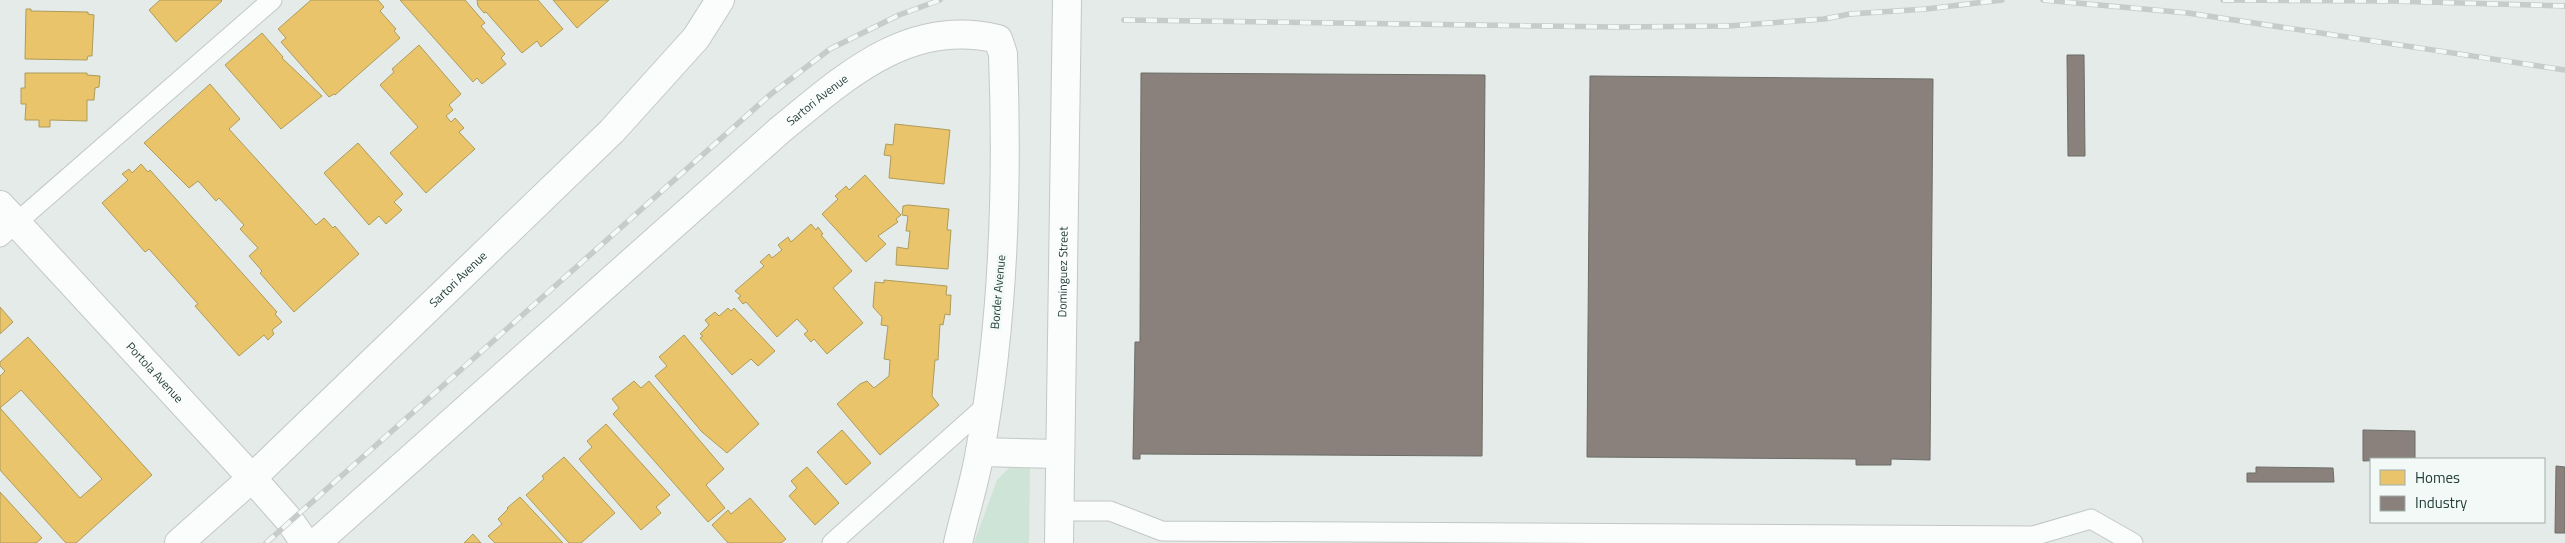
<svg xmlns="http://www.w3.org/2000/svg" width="2565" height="543" font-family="'Titillium Web',sans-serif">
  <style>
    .green { fill: #cee4d6 }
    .homes { fill: #e9c46a; stroke: #ad9c5b; fill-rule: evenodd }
    .industry { fill: #8a817c; stroke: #6b6d68 }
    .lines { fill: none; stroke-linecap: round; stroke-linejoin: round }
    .service-casing { stroke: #c2c8c5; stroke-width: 21 }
    .minor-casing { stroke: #c2c8c5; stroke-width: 30 }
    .tertiary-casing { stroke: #c2c8c5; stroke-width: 30 }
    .service { stroke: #fbfcfc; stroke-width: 19 }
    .minor { stroke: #fbfcfc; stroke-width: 28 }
    .tertiary { stroke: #fbfcfc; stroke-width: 28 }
    .rail-casing { stroke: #c7cbca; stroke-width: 5.5 }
    .rail { stroke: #f3f9f7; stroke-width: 4; stroke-dasharray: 11; stroke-linecap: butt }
    .labels { text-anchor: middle; stroke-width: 5; stroke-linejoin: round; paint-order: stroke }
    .street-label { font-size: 12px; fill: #223e39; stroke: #f3f9f7 }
  </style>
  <rect width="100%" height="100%" fill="#e5ebe8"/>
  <path class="green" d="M1009,468H1030L1029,543H974L997,480Z"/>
  <path class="homes" d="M160,0H221L222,1L176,42L149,10Z
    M311,0H378L384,7L380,11L396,29L394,31L400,38L335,95L334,94L329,97L281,42L286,38L278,29Z
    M400,0H465L485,23L481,26L505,54L501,58L506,64L482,84L477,78L473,82Z
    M477,0H538L563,29L541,47L537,41L522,53L486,12L484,13L478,6Z
    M553,0H609L577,28Z
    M26,9H31V11L88,12V14L94,15L92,56H88L87,60L25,59Z
    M262,33L283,57L282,58L322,96L281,129L225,65Z
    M419,45L461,94L449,105L453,110L446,116L451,122L455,118L464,128L459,132L475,149L426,193L390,153L418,127L380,85L394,72L392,69Z
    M25,73H87V75L100,76L99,87L95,88L94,100H87V121L50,120V127H39V120H25L26,104H21V88H25Z
    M210,84L240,119L229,129L316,225L324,218L333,228L335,226L359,254L294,312L260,273L262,271L249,256L258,248L240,229L244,225L219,198L216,201L198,181L189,188L144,143Z
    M895,124L950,130L944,184L889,178L891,156L884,155L886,144L893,145Z
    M358,143L403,194L394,202L402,210L386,224L379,216L369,225L324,173Z
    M141,164L148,172L150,170L277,312L275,314L282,322L272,330L274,334L268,340L264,335L239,356L195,306L198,304L149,249L145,252L102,203L128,180L122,174L129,169L132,173Z
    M865,175L901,215L896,219L898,222L878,236L886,244L866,262L822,214L838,199L835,196L846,186L849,190Z
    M908,205L949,209L947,230H951L948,269L896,265L897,247L908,249L910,231H906L908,216L902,215L903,206Z
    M811,224L816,230L818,227L823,234L821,235L852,271L833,288L863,323L827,354L814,339L811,342L804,334L808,331L797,319L777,337L746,302L743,304L738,298L741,296L735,291L764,266L760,262L769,254L772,258L782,250L778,245L788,237L791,242Z
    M884,280L947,286L946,295H951L950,315L945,314L943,325L940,324L938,360H935L932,396L939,405L880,455L837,404L860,384L867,381L874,388L889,376L890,360L884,359L888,326L881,325L882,317L873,307L875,282L884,283Z
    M0,307L13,322L0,334Z
    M728,308L731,311L734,308L775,351L758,366L751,359L732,375L700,338L703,336L700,334L709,325L705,320L715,312L719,316Z
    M684,335L759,424L727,453L702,432L655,376L667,366L659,357Z
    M28,337L152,475L76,543H66L0,470V376L5,371L0,366V362ZM21,390L102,479L80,498L0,408Z
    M634,381L641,388L649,381L724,469L706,485L725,508L708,522L613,414L619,408L612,399Z
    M606,424L670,495L656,507L661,513L641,530L579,459L592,447L587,441Z
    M842,430L871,463L846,485L817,452Z
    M564,457L615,513L581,543H569L526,495L544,479L542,476Z
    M807,467L839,503L815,525L789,496L797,488L791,481Z
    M0,492L42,538L36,543H0Z
    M520,497L563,543H495L488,536L502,524L498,519L508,509L507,508Z
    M750,498L786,539L781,543H728L712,525L728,510L731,514Z
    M473,534L481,543H464Z"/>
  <path class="industry" d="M2067,55H2084L2085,156H2068Z
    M1141,73L1485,75L1482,456L1140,454V459H1133L1135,342H1140Z
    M1590,76L1933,79L1930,460L1891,459V465H1856V459L1587,457Z
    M2363,430L2415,431V459L2363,461Z
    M2556,466L2565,467V533H2555Z
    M2256,467L2333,468L2334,482H2247V473H2256Z"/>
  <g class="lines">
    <g class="service-casing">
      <path id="service" d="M0,237L272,0
        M1059,511H1110L1162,531L2033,536L2091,519L2133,543
        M832,543L987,405"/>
    </g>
    <g class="minor-casing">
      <g id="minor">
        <path id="s1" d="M0,205L252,478"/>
        <path d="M980,452L1058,454"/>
        <path id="s2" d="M316,543L780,130C844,78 908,17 998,39L1003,54C1008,186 1004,320 980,451C975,482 965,512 958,543"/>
        <path id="s3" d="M1059,543L1067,0"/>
      </g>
    </g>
    <g class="tertiary-casing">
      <g id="tertiary">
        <path d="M252,478L290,521L305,543"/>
        <path id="s4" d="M179,543L252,478L612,131L696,38L720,0"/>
      </g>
    </g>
    <use href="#service" class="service"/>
    <use href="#minor" class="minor"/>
    <use href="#tertiary" class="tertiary"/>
    <g class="rail-casing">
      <path id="rail" d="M2043,0L2188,13L2565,70
        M2223,0L2391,1L2565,6
        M1124,20L1618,27L1728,26L1824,19L1850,14L1926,9L2002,0
        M266,543L771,94L830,49L899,15L940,0"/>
    </g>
    <use href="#rail" class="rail"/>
  </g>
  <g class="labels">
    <g class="street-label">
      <text dy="4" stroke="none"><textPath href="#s2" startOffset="669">Sartori Avenue</textPath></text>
      <text dy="4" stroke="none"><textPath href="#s3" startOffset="271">Dominguez Street</textPath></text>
      <text dy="4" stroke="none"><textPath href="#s4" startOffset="384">Sartori Avenue</textPath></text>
      <text transform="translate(998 292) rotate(-85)" y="4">Border Avenue</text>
      <text dy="4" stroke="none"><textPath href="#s1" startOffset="228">Portola Avenue</textPath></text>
    </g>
  </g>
  <rect x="2370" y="458" width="175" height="65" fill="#f3f9f7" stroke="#9faeab"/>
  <rect x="2380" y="470" width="25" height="15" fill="#e9c46a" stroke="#9faeab"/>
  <text x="2415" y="483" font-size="15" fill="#223e39">Homes</text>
  <rect x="2380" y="496" width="25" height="15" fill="#8a817c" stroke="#9faeab"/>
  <text x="2415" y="508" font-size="15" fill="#223e39">Industry</text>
</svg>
